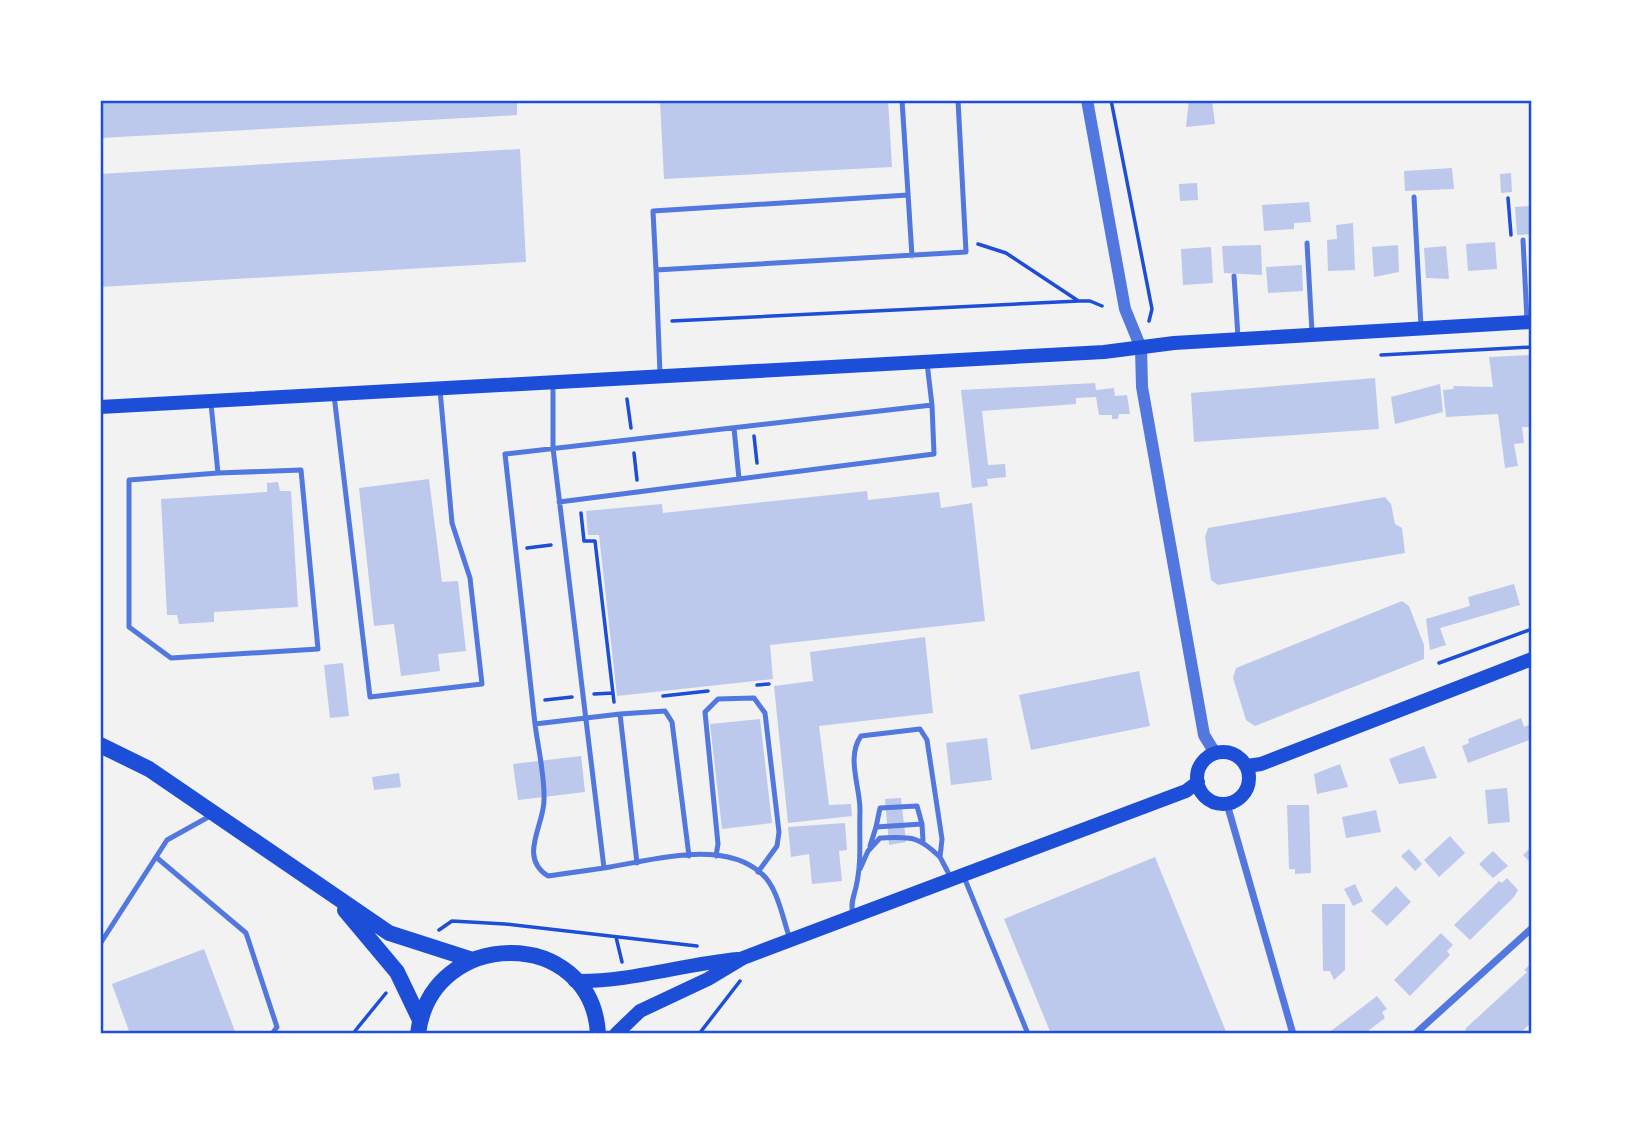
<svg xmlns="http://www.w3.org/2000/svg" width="1632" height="1134" font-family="Lora,serif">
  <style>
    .building { fill: #bdc9ec }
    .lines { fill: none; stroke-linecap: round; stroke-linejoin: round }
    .path { stroke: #1d4ed8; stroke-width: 3.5 }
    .service { stroke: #5277de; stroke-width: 5 }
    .minor { stroke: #5277de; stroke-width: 7 }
    .tertiary { stroke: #5277de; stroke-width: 12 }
    .secondary { stroke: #1d4ed8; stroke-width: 14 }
    .primary { stroke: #1d4ed8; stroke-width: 16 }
    .neatline { fill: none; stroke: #1d4ed8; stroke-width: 2.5 }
  </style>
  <rect width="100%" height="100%" fill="#f2f2f2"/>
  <path class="building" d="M100,100H517V115L100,138Z
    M660,100H888L892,167L664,179Z
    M1189,100H1212L1215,124L1186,127Z
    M520,149L526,262L100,287V174Z
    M1452,168L1454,189L1405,191L1404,171Z
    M1511,173L1512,192L1501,193L1500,174Z
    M1197,183L1198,200L1180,201L1179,184Z
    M1309,202L1311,222L1294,223V229L1264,231L1262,205Z
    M1532,206V234L1517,235L1515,207Z
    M1353,223L1355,270L1328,271L1327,240L1337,239L1336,225Z
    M1495,242L1497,269L1468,271L1466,244Z
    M1261,245L1262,275L1224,273L1222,246Z
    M1398,245L1399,272L1374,277L1372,247Z
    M1446,246L1449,279L1426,278L1424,248Z
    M1211,247L1213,283L1183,285L1181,249Z
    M1302,265L1303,291L1268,293L1266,267Z
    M1532,355V427H1522L1524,443L1514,444L1518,466L1505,468L1498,414L1446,417L1443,390L1454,389L1453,386L1493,387L1489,357Z
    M1375,378L1379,429L1194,442L1191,393Z
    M1095,383L1096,390L1114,388L1115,396L1127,395L1130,414H1119L1118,419H1112V415H1099L1096,397L1076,398V404L982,411L988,465L1005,464L1006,477L987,479L988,486L972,488L961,390Z
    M1440,384L1443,412L1395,424L1391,397Z
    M429,479L442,582L458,581L466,651L438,654L440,671L401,676L394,624L374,626L359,488Z
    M278,482L280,491H291L298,607L214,612V622L179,624L177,615H167L161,499L267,492V483Z
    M867,491L868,500L939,492L941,508L972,503L985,621L770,645L773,679L617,696L599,535H588L586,511L662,504L663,513Z
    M1385,497L1391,504L1395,524L1402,528L1405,553L1218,585L1211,580L1205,537L1208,528Z
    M1514,584L1520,605L1440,628L1446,645L1430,650L1426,619L1470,606L1468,597Z
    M1402,601L1409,606L1424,645V659L1255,726L1246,720L1233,678L1236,668Z
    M925,637L933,713L819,726L829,805L851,804L852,816L788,823L774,686L813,681L810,652Z
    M343,663L349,716L330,718L324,665Z
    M1139,671L1150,726L1031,750L1019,695Z
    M1521,718L1524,727L1531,724L1532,728L1529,740L1468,763L1462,746L1469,743L1468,739Z
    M760,719L772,823L722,829L710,724Z
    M987,738L992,780L951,785L946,743Z
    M1424,746L1437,778L1399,784L1389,759Z
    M581,756L585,792L518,800L513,764Z
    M1340,764L1348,787L1317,794L1314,774Z
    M399,773L401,787L374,790L372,777Z
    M1507,788L1510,822L1488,824L1485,790Z
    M901,798L906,842L889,845L885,799Z
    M1287,805H1309L1311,873L1295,874V869H1289Z
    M1376,810L1381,832L1346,838L1342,817Z
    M845,823L847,850L839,851L842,881L812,884L809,854L791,857L788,827Z
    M1450,836L1465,853L1439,877L1424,860Z
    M1532,846V864L1523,855Z
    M1409,849L1422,864L1415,871L1401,856Z
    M1493,851L1508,866L1493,878L1479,864Z
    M1155,857L1227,1034H1051L1004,919Z
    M1507,878L1518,890L1514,897L1470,940L1454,925L1499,881L1502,883Z
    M1355,884L1363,901L1353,906L1344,889Z
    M1396,886L1411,902L1387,926L1371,911Z
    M1322,904H1345V970L1334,980L1330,971H1323Z
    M1441,933L1453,945L1447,951L1450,955L1410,996L1394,980Z
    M204,949L236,1034H130L112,984Z
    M1532,963V1022L1519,1034H1464L1466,1028L1527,972L1524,970Z
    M1377,996L1387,1009L1382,1012L1385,1018L1364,1034H1327Z"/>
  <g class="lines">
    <path class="path" d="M1111,100L1152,309L1149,321
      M1508,198L1511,235
      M978,244L1006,253L1077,300
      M672,321L1079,301H1090L1102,306
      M1381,355L1532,347
      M627,399L631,428
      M754,436L757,463
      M634,453L637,480
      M581,513L584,541H595L614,702
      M527,548L551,545
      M1439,663L1532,629
      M757,685L769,684
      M594,694L613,693
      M663,696L708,691
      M545,700L572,697
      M439,930L452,921L505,924L697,946
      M616,937L622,962
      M357,1034L355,1031L386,993
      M699,1034L740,981"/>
    <path class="service" d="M902,100L912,256
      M1414,197L1421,326
      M1523,240L1527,320
      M1307,243L1312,332
      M656,270L653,211L908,195
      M1234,276L1238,337
      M660,374L656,270L966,252L958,100
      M553,385V448L604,868C650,861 723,838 762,874C778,888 783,920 790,939
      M334,395L370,697L482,684L470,578L452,523L440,390
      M211,404L218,473L129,480V627L171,658L318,649L301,470L218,473
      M734,428L739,479L934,454L932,405
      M559,502L739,479
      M620,714L665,711L672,722L689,856
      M535,724C538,748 545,776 544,800C544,826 518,857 548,876L604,868
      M876,827L880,808L917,806L922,824
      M870,846L876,827L922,824L923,841
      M716,856L718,844L705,712L718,699L754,698L765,713L779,832L777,846L758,872
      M156,857L246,933L277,1027L272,1034
      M637,863L620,714L535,724L505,454L932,405L927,363
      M860,869L868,851L880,838C911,837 917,835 940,857
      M964,877L1028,1034
      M853,913C850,904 854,896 856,887C862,862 859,836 860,810C860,786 846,757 861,736L920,729L927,740L942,839L940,857L951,878
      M100,944L167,840L212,815
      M100,1030L101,1034"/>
    <path class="minor" d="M1227,804L1293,1034
      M1415,1034L1532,928"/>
    <path class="tertiary" d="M1087,100L1125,309L1141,348L1142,387L1204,735L1215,753"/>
    <path class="secondary" d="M100,407L1104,352L1174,343L1532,322
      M1197 778a26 26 0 1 1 52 0a26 26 0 1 1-52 0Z
      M1247,766L1261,764L1532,659
      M575,981C631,982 683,964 738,959
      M616,1034L640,1011L708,979L743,958L1186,791L1198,782"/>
    <path class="primary" d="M100,745L149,769L389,933L473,960
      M345,910L397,972L420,1020
      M418,1034C431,926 592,926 598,1034"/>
  </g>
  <rect width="1632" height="1134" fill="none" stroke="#ffffff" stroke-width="203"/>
  <rect x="102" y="102" width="1428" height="930" class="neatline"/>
</svg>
